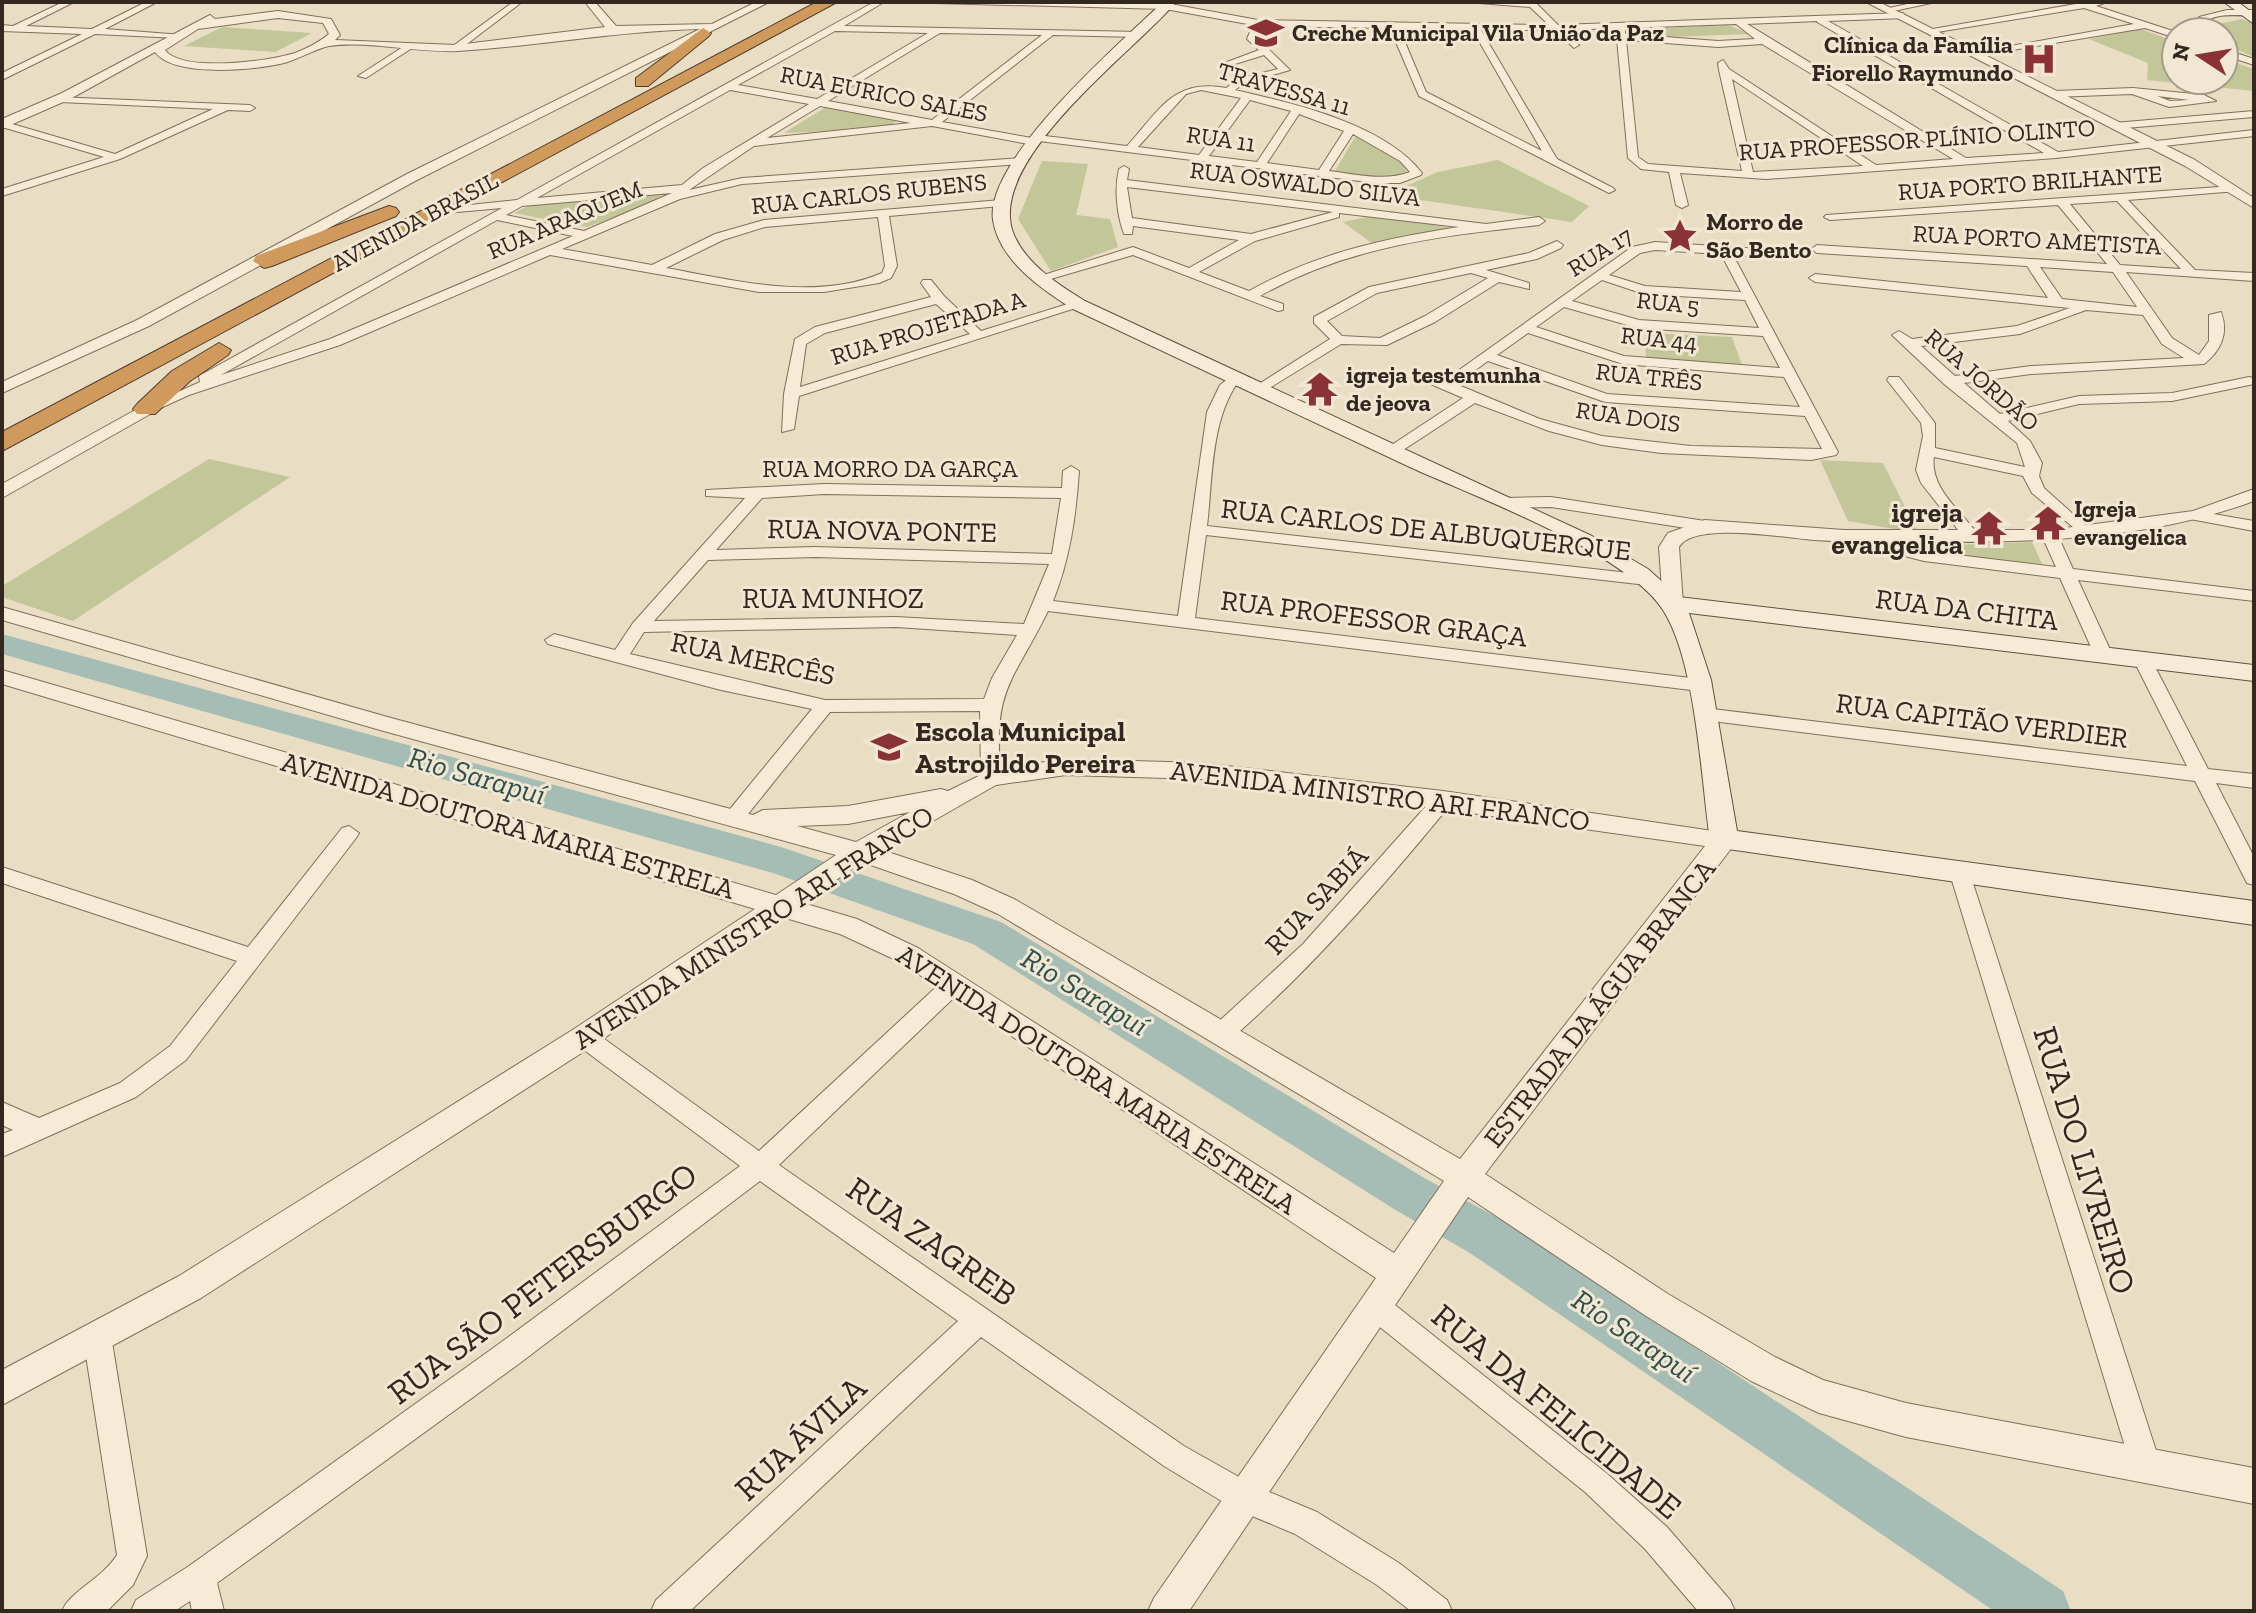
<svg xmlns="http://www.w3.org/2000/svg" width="2256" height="1613" font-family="'Zilla Slab',serif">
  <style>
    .green { fill: #c2c699 }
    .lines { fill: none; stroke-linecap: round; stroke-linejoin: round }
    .river { fill: #a5bdb5; fill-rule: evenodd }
    .minor-casing { stroke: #826f5c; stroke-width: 2 }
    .tertiary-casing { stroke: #826f5c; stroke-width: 2 }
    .secondary-casing { stroke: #63503f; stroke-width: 2 }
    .motorway-casing { stroke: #503e30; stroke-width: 2 }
    .minor { fill: #f5ebd6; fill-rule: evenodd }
    .tertiary { fill: #f5ebd6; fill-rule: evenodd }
    .secondary { fill: #f5ebd6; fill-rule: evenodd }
    .motorway { fill: #d09a5c; fill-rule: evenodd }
    .labels { text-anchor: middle; stroke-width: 6; stroke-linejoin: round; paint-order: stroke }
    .far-poi-label { font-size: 24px; font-weight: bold; fill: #33281f; stroke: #f1e7d2; text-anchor: start }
    .far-street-label { font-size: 24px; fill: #33281f; stroke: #f1e7d2 }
    .poi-label { font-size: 28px; font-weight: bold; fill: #33281f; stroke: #f1e7d2; text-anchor: end }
    .street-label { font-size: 28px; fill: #33281f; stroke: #f1e7d2 }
    .water-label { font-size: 30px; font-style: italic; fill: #2f514e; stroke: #f1e7d2 }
    .near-street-label { font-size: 34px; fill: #33281f; stroke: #f1e7d2 }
  </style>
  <rect width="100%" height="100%" fill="#e9ddc4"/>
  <path class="green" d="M2242,19L2254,24V57L2224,44V32H2212L2219,24Z
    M1728,25L1750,34L1643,38L1636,29Z
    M222,27L312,33L275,52L184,46Z
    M2141,29L2176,42V80H2224V59L2254,69V91L2147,80L2148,63L2089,39Z
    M826,107L897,120L888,129L784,133Z
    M1356,135L1402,163L1407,172L1395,178L1334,173Z
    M1498,160L1589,206L1572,222L1406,198L1404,187L1438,172Z
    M1042,161L1088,164L1076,215L1110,219L1118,247L1051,271L1018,219Z
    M666,193L642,207L587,227L514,213L540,200Z
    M1377,215L1457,229L1377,247L1343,222Z
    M1645,333L1732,337L1742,365L1646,359Z
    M209,459L290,477L73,621L2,597V586Z
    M1820,460L1883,463L1918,533L1848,521Z
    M2032,542L2042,564L1955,556L1953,545Z"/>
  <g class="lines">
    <path class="river" d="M2,634L781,847L1001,922L1426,1179L1504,1221L2063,1591L2071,1611H1994L1470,1253L1394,1209L973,944L773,873L2,654Z"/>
    <g class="minor-casing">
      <path id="minor" d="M63,2H74L26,26L92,29L146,2H157L105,29L183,35L178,38L95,34L2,80V73L82,34L2,31V25L13,26Z
        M513,2H522L459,50H453V46Z
        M874,2H884L844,26L1140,32L1137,37L1053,35L942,122L1032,138L1037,135L1127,146C1159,111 1173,78 1226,88L1238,79L1278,69L1264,55L1219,69V65L1259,50L1247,39L1253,25L1165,9L898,2L1165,3L1258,20L1540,25H1549L1530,7L1467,2H1535L1558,25L1903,13L1906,18L1828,21L2058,152L2254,130V136L2056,158L1766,179L1680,173L1688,205L1682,208L1676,205L1669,172L1641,169L1628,158L1616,28L1564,30L1579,45L1574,48L1554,30H1481L1557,159L1613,188L1615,190L1609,193L1419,96L1390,28L1261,26L1257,38L1290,70L1244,83L1235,90C1296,104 1384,124 1422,173L1421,175L1400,183H1376L1039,141L1034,145L932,126L754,146L689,190L742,178L1023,158L1028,161L1023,164L742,184L680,199L562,249L652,265L715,234L764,220L1001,200L1007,203L1001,206L889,216L897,266L891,278L879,283L824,292H759L550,255L340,345L189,395L154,411L142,408L200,382L199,376L502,208L435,214L431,213V209L517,200ZM1817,21V22L2044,153L1966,158L1747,24ZM1736,24L1755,39L1718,41L1625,34V28ZM1399,28L1472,29L1542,151L1426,92ZM835,31L928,33L817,99L738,85ZM940,33L1042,35L932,120L828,101ZM1626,40L1718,47L1762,44L1953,159L1876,165L1729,69L1723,60L1718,63L1719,70L1742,171L1648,164L1638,157ZM1732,79L1863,166L1753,172ZM730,90L809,104L703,168L682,185L537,198ZM1201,90L1241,98L1199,155L1138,147L1186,94ZM1250,100L1291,111L1257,162L1209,156ZM820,106L911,123L767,138ZM1299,114L1344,131L1319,170L1267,163ZM1353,134L1400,161L1410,172C1385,182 1355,174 1329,171ZM672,193L584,231L506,215L522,206ZM878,217L885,266L882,273C815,302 734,280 666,268L723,240L765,227ZM497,220L573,236L330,339L221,375Z
        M1916,2H1936L1889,12L1885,9Z
        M2087,2H2107L2096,6L2176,32V38L2145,28L1976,56L1971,53L2134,24L2084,8L1931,33L1927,30Z
        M2227,10H2254V16C2234,15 2207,11 2196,32H2188L2199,17Z
        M409,43L412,48L366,78L358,76Z
        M2224,49L2254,59V65L2224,55Z
        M2133,88L2204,95L2216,101L2169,107L2132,94L2054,97L2049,94L2054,91ZM2157,96L2189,100L2170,101Z
        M56,97L250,105L255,108L250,111L228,110L120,159L2,196V189L104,157L2,127V121L115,154L213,109L60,102Z
        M2254,111V117L2114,129L2109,126L2114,123Z
        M1124,166L1129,169L1127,180L1486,224L1539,217L1545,221L1539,225C1440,236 1348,246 1260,296L1283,304V310L1278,311L1133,255L1037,283V277L1133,247L1189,268L1239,240L1133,226L1132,234H1124C1117,215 1114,189 1119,169ZM1127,187L1333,212L1251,234L1132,218ZM1339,213L1459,227C1382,239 1317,253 1249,291L1199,272L1255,241L1339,217Z
        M2233,186L2239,189L2237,191L2128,200L2195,270L2254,273V281L2126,272L2172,338L2199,355L2209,341V315L2221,312C2229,333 2221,351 2204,364L2031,374L1964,383L2000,414L2079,396L2172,393L2249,377L2254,378V384L2172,401L2079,404L2008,421L2030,441L2042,463L2039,476L2044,488L2093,532L2085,537L2032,493L2023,476L1934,457C1929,488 1963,513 1980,537L1978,540H1966L1921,483L1916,470L1923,436L1921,423L1887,380L1889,377H1899L1935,423V448L2025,467L2017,443L1944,384L1892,335L1899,331L1912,339L2017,326L2070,308L1815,282L1809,278L1815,274L2048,298L2027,266L1817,253L1811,249L1817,245L2107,264L2058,205L1830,220L1824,217L1826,215ZM2116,201H2117L2181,269L2120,265L2070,204ZM2040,267L2113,272L2137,307L2062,299ZM2086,310L2143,315L2162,344L2184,358L2031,366L1955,376L1921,346L2020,334Z
        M1557,241L1563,245L1561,248L1537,259L1486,270L1529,283V289L1499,282L1435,322L1387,345L1341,344L1263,392L1251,389L1330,339L1314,323V317L1369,287L1529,253ZM1471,273L1488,278L1425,316L1380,338L1342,336L1327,321L1377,293Z
        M1655,242L1760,249L1762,252L1756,256L1733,255L1838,452L1836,455L1811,460L1661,453L1602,445L1549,431L1475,403L1397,454H1387V448L1463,398L1419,379V373L1445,380L1632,247ZM1655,250L1721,254L1741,292L1645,286L1609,275L1640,253ZM1602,280L1644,294L1745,300L1759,328L1639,320L1572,301ZM1564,307L1638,328L1763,336L1780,368L1624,356L1536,327ZM1528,333L1623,364L1784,377L1800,407L1607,394L1497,355ZM1488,361L1605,402L1805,416L1822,449L1691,446L1602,436L1540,419L1456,384Z
        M923,280H931L944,296L981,331L1074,302L1085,305L799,396L794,429L782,432L784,394L795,339L815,327L931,297L921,283ZM936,304L970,334L800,387L806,344L825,333Z
        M1234,374L1241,378C1210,418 1213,477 1207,526L1647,575L1655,580L1647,585L1206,535L1195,618L1699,679L1708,685L1705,689L1699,691L1048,611C1012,684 992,689 1001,778L998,783L991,785L981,778L980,711L830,712L740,824H726L723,819L726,814L812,709L721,690L548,644L545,640L554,634L615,650L633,623L745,498L706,496V490L824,484L1062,488L1063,471L1071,466L1079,471C1076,516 1070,559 1053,601L1178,616L1207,412L1220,385ZM824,494L1061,498L1052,554L815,547L716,550L762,498ZM815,557L1049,564L1024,624L896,617L654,621L708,560ZM896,627L1017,635L992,678L984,699L825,700L630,654L644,632Z
        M1551,497L1705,521L1713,526L1705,531L1551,507L1505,508L1497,503L1505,498Z
        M2196,511L2254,521V531L2190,519L2188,516Z
        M1845,531L1924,551L2056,567L2042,536L2050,531L2058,536L2073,569L2254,591V601L2078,580L2113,656L2104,662L2095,656L2060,578L1924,561L1839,539V533Z
        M2143,655L2152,661L2208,769L2254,774V788L2216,783L2254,857V885L2247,883L2195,781L1704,720L1695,714L1704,708L2187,766L2134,661Z
        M1443,793L1450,795L1453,800L1450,805C1382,888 1312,968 1231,1039L1223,1042L1215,1039L1211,1032L1215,1025L1303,944L1436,795Z
        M349,826L359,833L356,838L186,1060L136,1097L2,1157V1134L13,1130L2,1125V1102L39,1118L120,1083L170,1046L237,961L2,883V867L248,947L342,828Z
        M1960,866L1967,868L1970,874L2161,1466L2156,1476L2146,1481L2136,1476L2131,1466L1950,874L1953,868Z
        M955,974L963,977L966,983L963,989L779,1165L1184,1446L1255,1486L1317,1512L1399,1563L1447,1600L1452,1611H1411L1377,1585L1295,1534L1233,1508L1164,1466L981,1337L690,1611H651L656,1600L958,1321L760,1181L516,1366L217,1583L224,1611H192L190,1601L175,1611H131L136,1600L189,1566L496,1346L740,1166L576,1044L572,1037L576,1030L584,1027L592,1030L759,1151L947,977Z
        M1375,1293L1385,1297L1605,1472L1667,1527L1730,1600L1735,1611H1698L1645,1549L1585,1492L1365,1315L1361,1306L1365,1297Z
        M97,1322L107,1326L111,1336L147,1556L133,1585L107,1611H62C70,1591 102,1579 117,1555L83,1336L87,1326Z"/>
    </g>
    <g class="tertiary-casing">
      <path id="tertiary" d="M585,2H595L616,26L712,24L756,2H769L417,180L149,326L2,393V382L137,320L407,174L700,29C618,31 539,46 458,51C418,53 367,40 329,46C315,49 299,59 284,63C255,70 174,78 155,52L70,99L6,127L2,128V119L62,93L210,15L215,19L278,11L331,19L340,35L335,40L456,45L605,27ZM278,18L323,23L329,34C319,42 308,48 295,53C270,61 182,73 165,50L198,29Z
        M1866,2H1879L2195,160L2254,198V208L2185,166Z
        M146,404L152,405V413L2,498V484Z
        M2254,489V501C2156,537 2052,542 1948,542C1903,542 1858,543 1814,540C1786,538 1694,521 1679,547L1683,604L1673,610L1663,604L1659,547L1668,533L1705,520L1844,530H2050L2193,511Z
        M2,607L391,718L753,815L763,810L848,806L941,789L948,791L991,770L1066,759L1201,763L1443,791L1733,834L1736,840L1733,846L1485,1174L1668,1294L1775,1357L1823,1380L1906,1403L2254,1468V1504L1906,1437L1819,1413L1751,1381L1646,1316L1468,1197L1189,1611H1148L1154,1598L1376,1278L900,962L840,934L782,917L594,1045L201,1298L2,1405V1370L179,1276L574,1029L755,909L2,684V670L776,895L836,855L380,730L2,620ZM1066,775L1201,779L1443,809L1705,846L1460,1159L1016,900L972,880L882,850L996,785ZM910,812L856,842L797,826L848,824ZM862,862L954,894L998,914L1444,1181L1394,1253L918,948L857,919L803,903Z"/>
    </g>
    <g class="secondary-casing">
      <path id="secondary" d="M1163,2H1176C1134,52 983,162 1014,235C1027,265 1059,285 1085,301L1592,536L1648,569L1679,597L2254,665V681L1689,613L1711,680L1737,831L2254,901V925L1714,847L1710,840C1701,778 1696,661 1663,610C1627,553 1476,497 1412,468C1299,415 1186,362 1073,309C1041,289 999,260 993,220C984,160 1121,42 1163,2Z
        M2224,2H2238L2254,14V24Z"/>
    </g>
    <g class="motorway-casing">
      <path id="motorway" d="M817,2H837L2,451V432Z
        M703,28L711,33L709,36L648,86H636V78Z
        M389,206L396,208L399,212L396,216L272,266L264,268L253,261L256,256Z
        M219,343L231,350L228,355L190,381L155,414H137L133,409L137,404L172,371Z"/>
    </g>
    <use href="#minor" class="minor"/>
    <use href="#tertiary" class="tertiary"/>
    <use href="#secondary" class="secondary"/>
    <use href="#motorway" class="motorway"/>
  </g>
  <defs>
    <g id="school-bare" transform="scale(2.76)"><path d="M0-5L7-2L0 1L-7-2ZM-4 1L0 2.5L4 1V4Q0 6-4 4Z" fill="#8a3235" stroke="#f1e7d2" stroke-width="2.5" paint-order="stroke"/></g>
    <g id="hospital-bare" transform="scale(2.76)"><path d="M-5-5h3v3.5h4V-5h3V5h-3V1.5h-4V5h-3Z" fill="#8a3235" stroke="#f1e7d2" stroke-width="2.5" paint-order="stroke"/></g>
    <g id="sight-bare" transform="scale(2.76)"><path d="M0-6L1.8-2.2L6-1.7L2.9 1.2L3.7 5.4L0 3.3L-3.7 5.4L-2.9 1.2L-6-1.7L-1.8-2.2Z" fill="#8a3235" stroke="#f1e7d2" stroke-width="2.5" paint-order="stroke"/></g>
    <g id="temple-bare" transform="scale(2.76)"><path d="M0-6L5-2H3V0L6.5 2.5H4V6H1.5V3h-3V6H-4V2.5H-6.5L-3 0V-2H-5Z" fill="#8a3235" stroke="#f1e7d2" stroke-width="2.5" paint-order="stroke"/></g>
  </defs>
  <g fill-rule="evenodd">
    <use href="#school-bare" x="1266" y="33"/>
    <use href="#hospital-bare" x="2039" y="59"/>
    <use href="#sight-bare" x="1680" y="236"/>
    <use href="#temple-bare" x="1320" y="389"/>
    <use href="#temple-bare" x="2048" y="523"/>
    <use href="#temple-bare" x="1989" y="528"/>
    <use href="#school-bare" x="889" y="747"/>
  </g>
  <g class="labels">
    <g class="far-poi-label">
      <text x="1292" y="41">Creche Municipal Vila União da Paz</text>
      <text x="2013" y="53" text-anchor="end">Clínica da Família<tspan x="2013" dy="28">Fiorello Raymundo</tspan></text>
      <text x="1706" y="230">Morro de<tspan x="1706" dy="28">São Bento</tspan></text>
      <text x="1346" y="383">igreja testemunha<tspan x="1346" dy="28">de jeova</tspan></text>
      <text x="2074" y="517">Igreja<tspan x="2074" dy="28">evangelica</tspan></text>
    </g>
    <g class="far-street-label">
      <text transform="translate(1284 89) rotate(16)" y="8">TRAVESSA 11</text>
      <text transform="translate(884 94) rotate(11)" y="8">RUA EURICO SALES</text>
      <text transform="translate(1221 139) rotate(8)" y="8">RUA 11</text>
      <text transform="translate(1917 140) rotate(-4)" y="8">RUA PROFESSOR PLÍNIO OLINTO</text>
      <text transform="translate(2030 183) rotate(-4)" y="8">RUA PORTO BRILHANTE</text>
      <text transform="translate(1305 184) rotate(7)" y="8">RUA OSWALDO SILVA</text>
      <text transform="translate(869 194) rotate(-6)" y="8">RUA CARLOS RUBENS</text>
      <text transform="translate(565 220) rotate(-23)" y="8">RUA ARAQUEM</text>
      <text transform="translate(415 222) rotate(-28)" y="8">AVENIDA BRASIL</text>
      <text transform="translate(2037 240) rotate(3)" y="8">RUA PORTO AMETISTA</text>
      <text transform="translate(1600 252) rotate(-32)" y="8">RUA 17</text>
      <text transform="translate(1668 303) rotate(6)" y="8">RUA 5</text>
      <text transform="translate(928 328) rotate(-17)" y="8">RUA PROJETADA A</text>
      <text transform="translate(1659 339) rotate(6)" y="8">RUA 44</text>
      <text transform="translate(1649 377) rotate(6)" y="8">RUA TRÊS</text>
      <text transform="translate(1982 380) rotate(41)" y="8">RUA JORDÃO</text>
      <text transform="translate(1628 417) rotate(8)" y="8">RUA DOIS</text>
      <text x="890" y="477">RUA MORRO DA GARÇA</text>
    </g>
    <g class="poi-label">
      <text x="1963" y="522">igreja<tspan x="1963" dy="32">evangelica</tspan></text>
      <text x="915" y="741" text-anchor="start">Escola Municipal<tspan x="915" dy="32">Astrojildo Pereira</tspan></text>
    </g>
    <g class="street-label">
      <text transform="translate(1426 529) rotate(6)" y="10">RUA CARLOS DE ALBUQUERQUE</text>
      <text transform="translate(882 530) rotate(1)" y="10">RUA NOVA PONTE</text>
      <text x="833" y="608">RUA MUNHOZ</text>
      <text transform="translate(1967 609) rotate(7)" y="10">RUA DA CHITA</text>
      <text transform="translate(1374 618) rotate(7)" y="10">RUA PROFESSOR GRAÇA</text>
      <text transform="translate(753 658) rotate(12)" y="10">RUA MERCÊS</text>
      <text transform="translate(1982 720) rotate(7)" y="10">RUA CAPITÃO VERDIER</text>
      <text transform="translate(1380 795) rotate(7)" y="10">AVENIDA MINISTRO ARI FRANCO</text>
      <text transform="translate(508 825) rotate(16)" y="10">AVENIDA DOUTORA MARIA ESTRELA</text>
      <text transform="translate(1316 900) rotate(-47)" y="10">RUA SABIÁ</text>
      <text transform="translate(753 927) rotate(-33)" y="10">AVENIDA MINISTRO ARI FRANCO</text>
      <text transform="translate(1599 1003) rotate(-52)" y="10">ESTRADA DA ÁGUA BRANCA</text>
      <text transform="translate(1097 1079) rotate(33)" y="10">AVENIDA DOUTORA MARIA ESTRELA</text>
    </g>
    <g class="water-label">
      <text transform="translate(477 776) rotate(16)" y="10">Rio Sarapuí</text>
      <text transform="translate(1085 992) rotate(31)" y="10">Rio Sarapuí</text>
      <text transform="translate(1634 1336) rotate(34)" y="10">Rio Sarapuí</text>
    </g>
    <g class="near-street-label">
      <text transform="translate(2085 1160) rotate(73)" y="12">RUA DO LIVREIRO</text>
      <text transform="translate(932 1241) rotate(35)" y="12">RUA ZAGREB</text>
      <text transform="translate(542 1283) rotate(-37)" y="12">RUA SÃO PETERSBURGO</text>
      <text transform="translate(1557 1411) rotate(40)" y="12">RUA DA FELICIDADE</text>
      <text transform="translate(800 1438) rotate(-43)" y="12">RUA ÁVILA</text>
    </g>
  </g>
  <rect width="2256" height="1613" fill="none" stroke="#33281f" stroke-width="8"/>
  <g transform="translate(2200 56) rotate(282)"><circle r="38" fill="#f1e7d2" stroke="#a59b8a" stroke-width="2"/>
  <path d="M0-6L14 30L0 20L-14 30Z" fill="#8a3235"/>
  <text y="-12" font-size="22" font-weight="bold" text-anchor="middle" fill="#33281f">N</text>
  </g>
</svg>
